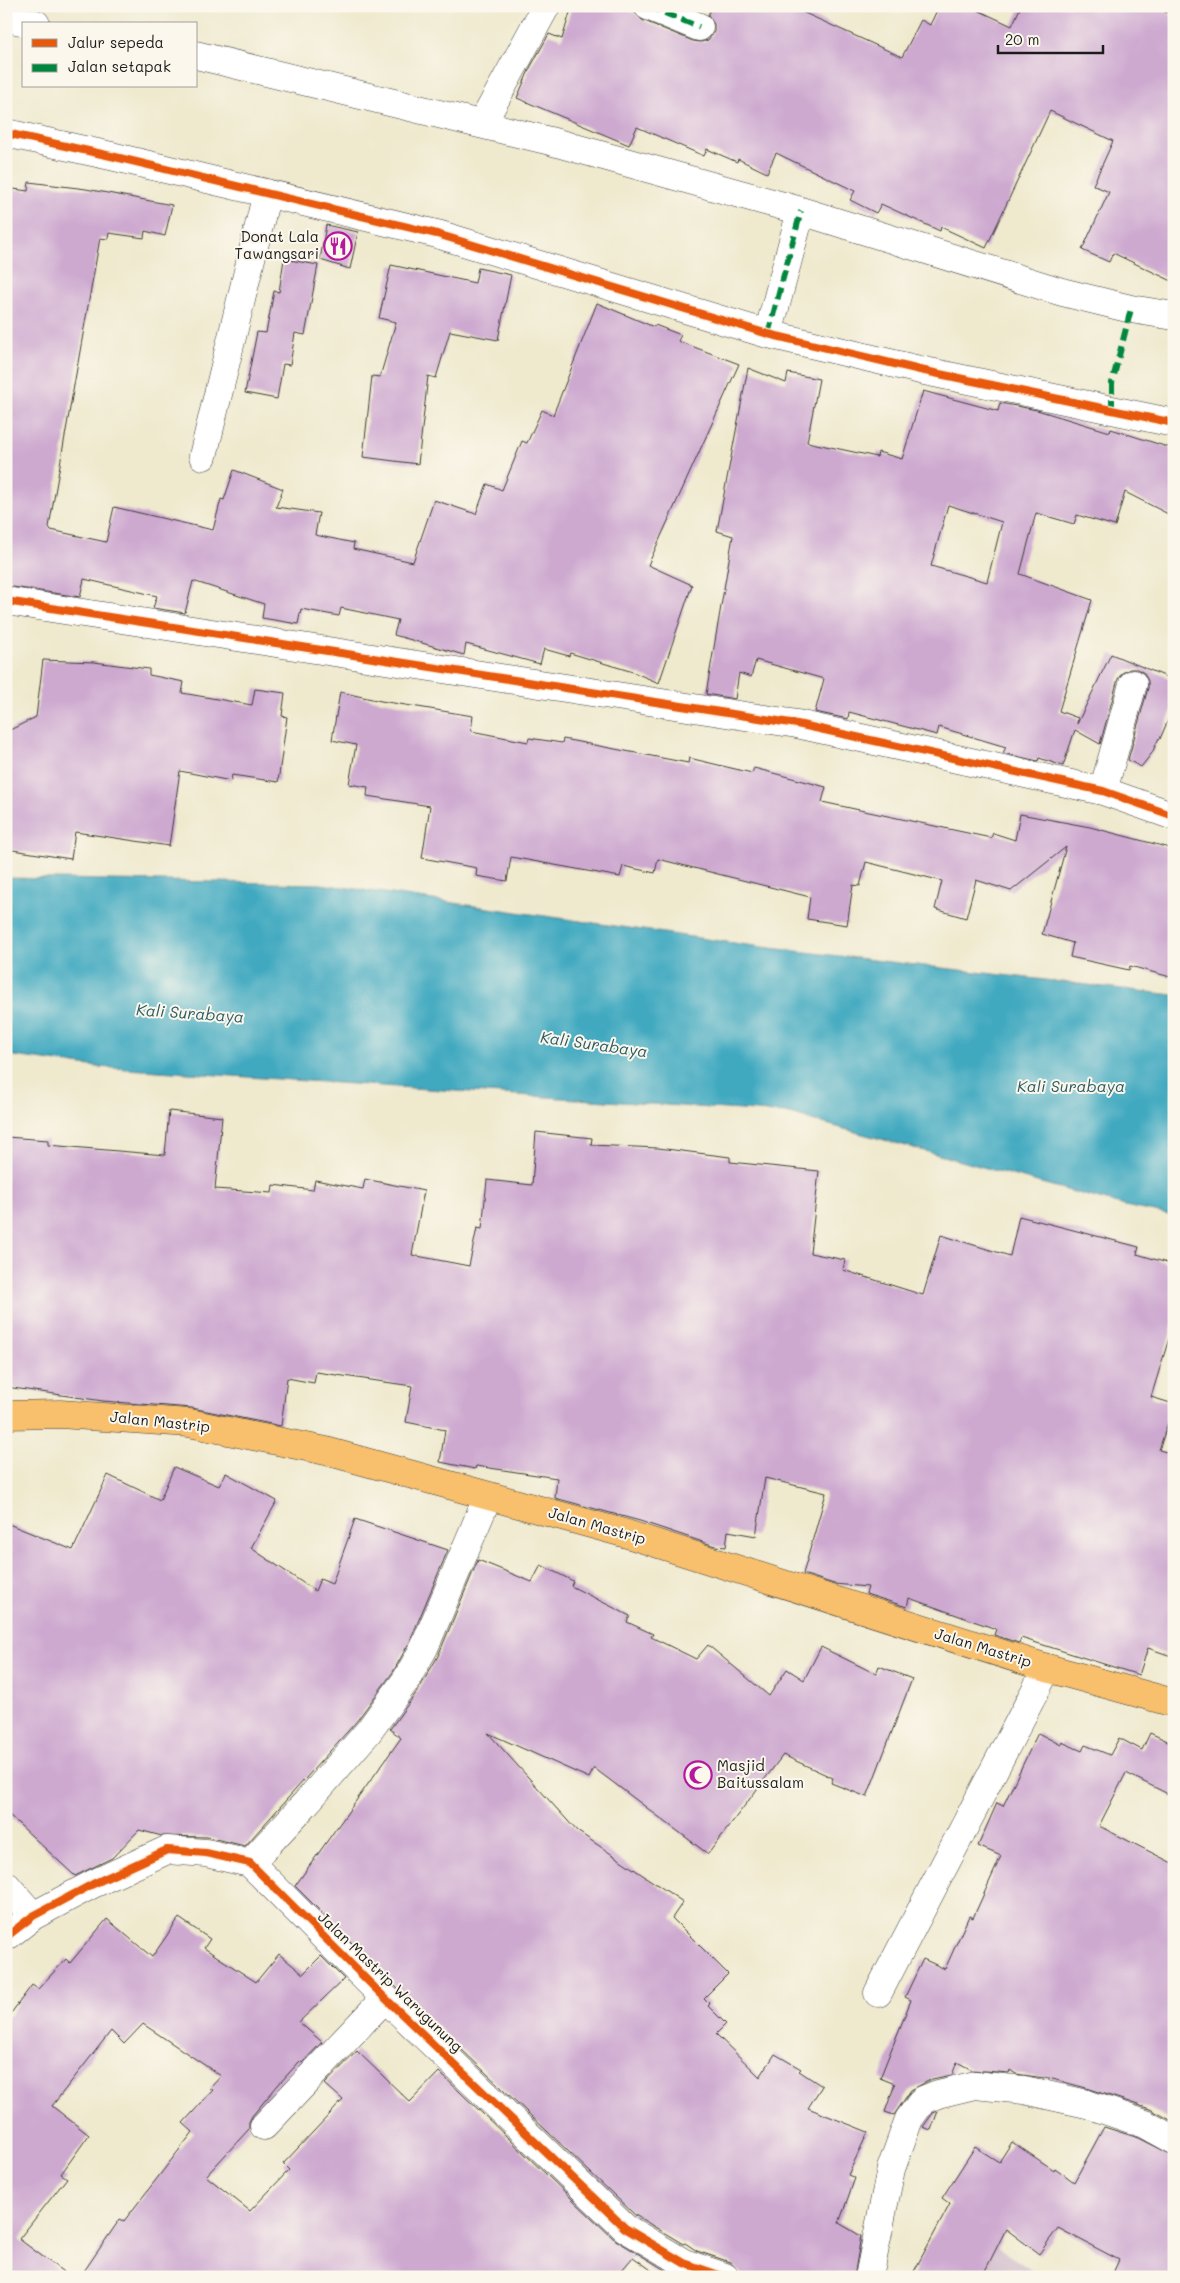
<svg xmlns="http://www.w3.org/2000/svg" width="1180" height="2283" font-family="Mali,sans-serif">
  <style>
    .industrial { fill: #d1bdcc }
    .water { fill: #40a9c0; stroke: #2e626e }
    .building { fill: #cda9d0; fill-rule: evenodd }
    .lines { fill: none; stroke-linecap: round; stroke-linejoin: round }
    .minor-casing { stroke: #3c3b37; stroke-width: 29 }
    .major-casing { stroke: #3c3b37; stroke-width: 29 }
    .minor { stroke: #fff; stroke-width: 28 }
    .major { stroke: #f8bf6c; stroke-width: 28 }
    .quiet { stroke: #00873e; stroke-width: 6; stroke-dasharray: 12 6; stroke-linecap: butt }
    .cycleway-casing { stroke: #fbf7ec; stroke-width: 11 }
    .cycleway { stroke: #e8590c; stroke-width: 8 }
    .labels { text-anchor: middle; stroke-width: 4; stroke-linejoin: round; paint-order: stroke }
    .poi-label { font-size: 15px; fill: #1c1c1c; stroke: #fbf7ec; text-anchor: end }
    .street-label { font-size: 15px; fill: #1c1c1c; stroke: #fbf7ec }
    .water-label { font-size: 16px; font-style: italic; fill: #2c5b66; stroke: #fbf7ec }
  </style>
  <rect width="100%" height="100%" fill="#fbf7ec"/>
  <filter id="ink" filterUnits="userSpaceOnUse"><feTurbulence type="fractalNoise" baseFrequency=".02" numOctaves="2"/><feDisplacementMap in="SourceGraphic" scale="10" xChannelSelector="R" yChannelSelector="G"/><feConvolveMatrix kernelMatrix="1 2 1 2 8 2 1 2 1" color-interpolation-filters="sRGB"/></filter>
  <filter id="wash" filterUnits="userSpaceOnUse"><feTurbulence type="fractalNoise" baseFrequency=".0096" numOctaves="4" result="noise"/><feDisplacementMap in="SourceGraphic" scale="20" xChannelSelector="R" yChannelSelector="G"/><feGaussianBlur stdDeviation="1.12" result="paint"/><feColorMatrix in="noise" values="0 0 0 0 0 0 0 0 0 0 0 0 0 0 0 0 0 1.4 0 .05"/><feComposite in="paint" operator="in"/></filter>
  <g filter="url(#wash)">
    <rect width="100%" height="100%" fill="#efe9ce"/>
    <path class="industrial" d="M979,2234L1041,2277H950Z"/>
    <path class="water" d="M6,878L321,884L762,947L1174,995V1216L1125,1206L786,1113L98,1067L6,1055Z"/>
    <g id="blocks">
      <path class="building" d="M572,6H617L634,12L642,20L693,41L701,42L708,40L714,32V24L708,15L712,6H789L902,57L921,20L930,25L939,6H969L1012,26L1021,6H1152L1174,16V282L1113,253L1109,262L1082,250L1109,192L1093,185L1113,141L1050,111L986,248L941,227L940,231L881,204L876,213L850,200L855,191L776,153L767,173L738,159L737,162L707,149L704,156L637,127L629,145L517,98L530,68L549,34L562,39Z
        M29,182L86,189L172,205L165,236L145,231L144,238L109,233L108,239L100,238L49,527L51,530L106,542L114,507L213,530L221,499L224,500L234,470L283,489L276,507L319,513L315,535L354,543L353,549L413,562L434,500L476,514L487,484L502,490L522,441L527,443L542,410L553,415L597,303L654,327L655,325L681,335L678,341L739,364L648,565L692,585L659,683L633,672L570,653L569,656L544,649L540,664L466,644L464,655L394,635L398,620L341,608L339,616L301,609L298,624L262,618L264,604L193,581L185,613L153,608L157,596L84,579L80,597L6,586V188L28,191Z
        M326,225L358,232L350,269L320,260Z
        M284,259L318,265L305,335L295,333L290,365L283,364L277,399L245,393L257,332L266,333L274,291L279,292Z
        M391,265L475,283L478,268L511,275L498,340L450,331L436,378L428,376L418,464L363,457L372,376L380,377L396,322L379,318Z
        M748,368L786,383L788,373L819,379L807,442L877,457L878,452L902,459L923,391L998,411L1000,403L1037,410L1110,432L1111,429L1174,449V517L1125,492L1115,526L1077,515L1074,524L1036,513L1020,574L1092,600L1059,711L1078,718L1077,724L1111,654L1174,680V706L1160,739L1159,738L1152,753L1141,767L1128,760L1148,688V681L1144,673L1137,669H1130L1122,673L1118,679L1100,744L1075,730L1063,766L1039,758L1038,761L1003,753L1006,747L939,727L937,735L849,712L848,719L815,712L824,679L756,660L751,677L739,673L735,699L706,694L733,536L717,531ZM948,505L1002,522L987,582L931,566Z
        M43,660L94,662L149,669V675L184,682L182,693L252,705L255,689L285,693L282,716L287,717L278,782L232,775L231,781L180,771L169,846L75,832L71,859L6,849V732L36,717Z
        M340,692L381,701L473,716L471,731L528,742L529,738L562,743L563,739L688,763L689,758L752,773L754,768L826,787L822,802L991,838L993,833L1015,840L1020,814L1090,827L1174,849V978L1130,966L1129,970L1070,957L1073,943L1042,934L1066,847L1011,891L976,880L966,918L935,909L942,881L866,862L860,886L853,885L847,925L807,919L810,897L658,859L655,873L623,866L620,877L511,857L507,881L476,876L477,868L422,858L430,806L367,796L368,787L349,784L356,745L332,740Z
        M169,1111L222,1117L215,1189L272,1193L273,1185L313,1190L315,1180L363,1189L365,1179L424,1191L412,1255L469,1266L477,1228L482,1229L487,1180L532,1185L536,1132L592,1138L591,1145L658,1148L730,1157V1162L819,1171L810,1253L845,1260L843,1270L923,1295L941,1235L1010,1256L1019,1216L1139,1247L1137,1254L1174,1265V1322L1151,1397L1174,1404L1159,1450L1174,1454V1657L1148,1648L1139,1675L1021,1638L1019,1643L994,1635L996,1629L909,1598L907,1607L866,1594L868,1587L834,1584L803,1574L826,1493L765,1478L756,1536L728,1531L726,1547L715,1546L640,1521L555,1498L557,1478L476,1466L475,1469L440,1462L445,1430L406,1422L412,1386L316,1372L314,1383L287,1378L281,1426L192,1408L103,1401L6,1387V1137L48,1140V1145L165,1155Z
        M174,1467L219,1486L226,1473L277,1501L251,1548L315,1591L320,1579L332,1584L355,1519L448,1550L410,1641L393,1672L356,1722L245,1846L207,1837L162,1836L139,1830L112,1858L75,1876L6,1812V1523L73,1550L108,1475L160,1500Z
        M478,1560L532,1582L541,1565L573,1581L571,1586L630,1616L627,1622L653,1634L651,1637L696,1659L708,1645L769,1696L787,1669L804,1680L821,1647L876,1674L879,1666L912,1679L867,1797L831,1783L833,1778L783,1755L708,1854L594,1768L589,1778L488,1733L577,1831L683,1902L672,1918L728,1974L704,1998L710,2004L708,2006L726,2024L716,2034L760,2077L775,2054L801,2069L799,2071L822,2086L808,2108L868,2132L848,2175L855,2178L839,2223L861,2236L854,2277H744L730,2262L697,2251L685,2243L683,2244L635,2215L396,1987L295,1886L401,1738L390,1729L419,1689L438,1656Z
        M1038,1733L1061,1745L1062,1742L1082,1751L1085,1745L1110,1755L1119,1738L1142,1750L1150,1733L1174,1744V1797L1126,1773L1099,1826L1174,1864V2122L1150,2109L1090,2089L1045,2077L1044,2078L1016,2074L1010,2070L1009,2073L972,2070L957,2062L952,2075L932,2079L911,2090L894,2115L885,2112L895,2084L880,2078L911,2000L905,1997L923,1959L945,1969L969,1916L973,1918L1001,1856L978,1846L997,1803L1003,1806Z
        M179,1918L210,1939L204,1948L256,1982L279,1954L303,1974L321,1956L344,1979L299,2022L322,2042L302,2063L300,2061L278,2085L252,2116L249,2122V2129L206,2176L250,2211L289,2170L283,2164L343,2100L325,2084L357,2051L410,2102L439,2072L614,2239L665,2270L661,2277L633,2257L616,2277H80L120,2219L124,2221L193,2132L183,2123L213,2090L210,2088L221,2076L143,2024L124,2044L111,2031L52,2106L89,2135L61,2174L67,2178L19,2239L70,2277H6V2020L32,1985L38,1989L66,1959L70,1963L107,1919L152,1957Z
        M938,2111L931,2130L923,2127L933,2113Z
        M1104,2127L1139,2138L1174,2156V2277H1111L1119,2260L1058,2228L1039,2254L1006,2229L982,2277H911L950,2204L942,2198L975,2147L999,2162L1012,2142L1054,2170L1055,2168L1074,2182Z"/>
    </g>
  </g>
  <g filter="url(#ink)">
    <use href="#blocks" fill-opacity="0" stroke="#3c3b37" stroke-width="1"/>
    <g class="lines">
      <g class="minor-casing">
        <path id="minor" d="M648,6L699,27
          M6,18L36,24
          M196,55L550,141L801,211L1062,292L1131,309L1174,316
          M482,124L546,6
          M6,133L111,156L437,234L768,334L920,370L1174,423
          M768,334L801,211
          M203,456L267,193
          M6,601L797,724L1103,791L1174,816
          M1103,791L1133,684
          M250,1863L306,1803L368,1732L406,1680L424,1648L488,1496
          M6,1885L33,1916
          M6,1937L33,1916L93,1884L167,1850L206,1853L250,1863L385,1998L625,2228L684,2263L725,2277
          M878,1993L1047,1668
          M264,2126L385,1998
          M869,2277L891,2169L909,2119L923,2100L938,2094L975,2085L1024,2090L1087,2104L1145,2124L1174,2140"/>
      </g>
      <g class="major-casing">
        <path id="major" d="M6,1415L60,1414L189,1423L326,1451L627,1534L1047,1668L1174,1703"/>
      </g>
      <use href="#minor" class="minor"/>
      <use href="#major" class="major"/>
      <path class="quiet" d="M648,6L699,27
        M768,334L801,211
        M1112,411V383L1131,309"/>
      <g class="cycleway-casing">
        <path id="cycleway" d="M6,133L111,156L437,234L768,334L920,370L1174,423
          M6,601L797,724L1103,791L1174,816
          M6,1937L33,1916L93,1884L167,1850L206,1853L250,1863L385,1998L625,2228L684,2263L725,2277"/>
      </g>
      <use href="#cycleway" class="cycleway"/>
    </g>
  </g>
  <defs>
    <g id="restaurant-ring" transform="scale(1.4375)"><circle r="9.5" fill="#fbf7ec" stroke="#b5179e" stroke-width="1.5"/><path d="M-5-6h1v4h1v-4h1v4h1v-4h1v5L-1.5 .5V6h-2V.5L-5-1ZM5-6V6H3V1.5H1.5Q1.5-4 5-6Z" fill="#b5179e"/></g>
    <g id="mosque-ring" transform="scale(1.4375)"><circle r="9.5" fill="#fbf7ec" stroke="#b5179e" stroke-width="1.5"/><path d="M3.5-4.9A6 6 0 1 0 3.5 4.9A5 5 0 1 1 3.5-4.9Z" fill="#b5179e"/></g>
  </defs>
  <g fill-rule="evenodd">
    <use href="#restaurant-ring" x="338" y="246"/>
    <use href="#mosque-ring" x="698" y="1775"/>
  </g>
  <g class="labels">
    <g class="poi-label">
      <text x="319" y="242">Donat Lala<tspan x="319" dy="17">Tawangsari</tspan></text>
      <text x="717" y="1771" text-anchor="start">Masjid<tspan x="717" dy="17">Baitussalam</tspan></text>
    </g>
    <g class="street-label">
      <text transform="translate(160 1422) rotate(6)" y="5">Jalan Mastrip</text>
      <text transform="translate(597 1526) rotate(16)" y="5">Jalan Mastrip</text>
      <text transform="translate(983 1648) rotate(17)" y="5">Jalan Mastrip</text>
      <text transform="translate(390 1982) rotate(44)" y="5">Jalan Mastrip Warugunung</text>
    </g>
    <g class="water-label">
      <text transform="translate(190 1013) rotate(4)" y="6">Kali Surabaya</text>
      <text transform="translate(594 1044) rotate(8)" y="6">Kali Surabaya</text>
      <text x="1071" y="1092">Kali Surabaya</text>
    </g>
  </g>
  <rect width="1180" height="2283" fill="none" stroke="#fbf7ec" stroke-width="25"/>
  <rect x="22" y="22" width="175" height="65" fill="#fbf7ec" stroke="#a29f99"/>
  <rect x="32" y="39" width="25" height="8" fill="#e8590c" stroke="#a29f99"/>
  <text x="68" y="48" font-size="15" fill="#1c1c1c">Jalur sepeda</text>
  <rect x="32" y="64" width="25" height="8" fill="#00873e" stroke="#a29f99"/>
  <text x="68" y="72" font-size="15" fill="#1c1c1c">Jalan setapak</text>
  <path d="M998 45v8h105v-8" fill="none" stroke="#1c1c1c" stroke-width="2.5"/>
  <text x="1005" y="45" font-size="15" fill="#1c1c1c" stroke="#fbf7ec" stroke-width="4" paint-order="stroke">20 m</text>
</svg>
